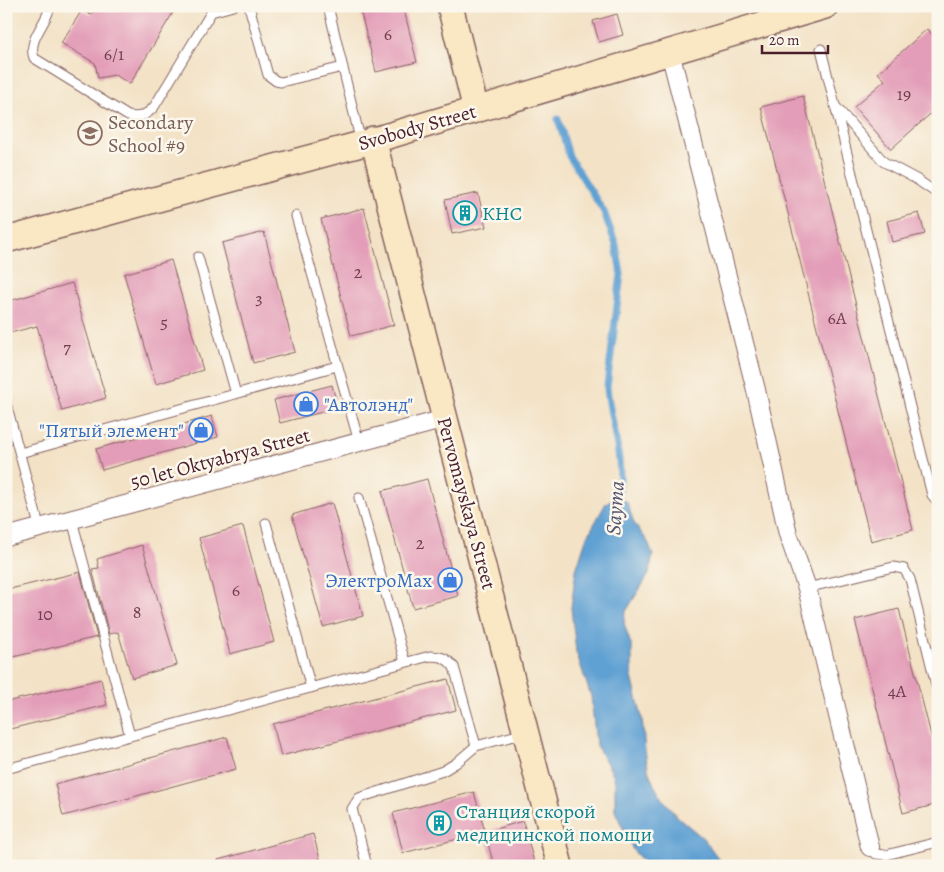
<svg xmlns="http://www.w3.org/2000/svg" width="944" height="872" font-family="Alegreya,serif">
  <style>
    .water { fill: #60a1d3; stroke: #55607f }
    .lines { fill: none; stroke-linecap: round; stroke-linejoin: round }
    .stream { stroke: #60a1d3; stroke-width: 7 }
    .building { fill: #e39db8 }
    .lane-casing { stroke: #856361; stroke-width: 11 }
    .street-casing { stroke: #856361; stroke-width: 20 }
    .secondary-casing { stroke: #856361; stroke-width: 28 }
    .lane { stroke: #fff; stroke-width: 9 }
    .street { stroke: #fff; stroke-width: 18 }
    .secondary { stroke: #fae7c3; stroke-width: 25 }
    .labels { text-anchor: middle; stroke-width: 5; stroke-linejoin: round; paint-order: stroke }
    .number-label { font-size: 18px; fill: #703e4e }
    .education-label { font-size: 20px; fill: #785e54; stroke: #fbf7ec; text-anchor: start }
    .street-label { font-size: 20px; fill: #4a1f2b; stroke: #fbf7ec }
    .culture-label { font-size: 20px; fill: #0d838f; stroke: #fbf7ec; text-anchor: start }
    .shop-label { font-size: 20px; fill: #366cbe; stroke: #fbf7ec; text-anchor: end }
    .water-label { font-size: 21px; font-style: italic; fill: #53536e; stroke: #fbf7ec }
  </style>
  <rect width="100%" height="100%" fill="#fbf7ec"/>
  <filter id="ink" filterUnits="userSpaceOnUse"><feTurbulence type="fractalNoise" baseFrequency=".02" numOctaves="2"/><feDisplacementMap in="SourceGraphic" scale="10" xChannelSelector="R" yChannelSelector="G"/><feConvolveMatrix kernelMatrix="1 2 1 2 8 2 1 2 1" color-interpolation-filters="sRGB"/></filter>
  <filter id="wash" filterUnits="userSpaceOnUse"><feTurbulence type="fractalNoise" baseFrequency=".0096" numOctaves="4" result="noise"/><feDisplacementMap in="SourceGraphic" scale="20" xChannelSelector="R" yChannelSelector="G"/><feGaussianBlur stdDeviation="1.12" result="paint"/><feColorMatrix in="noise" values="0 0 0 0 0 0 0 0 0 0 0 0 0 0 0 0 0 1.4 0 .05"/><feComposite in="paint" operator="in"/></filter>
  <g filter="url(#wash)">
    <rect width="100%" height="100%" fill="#f3e2c6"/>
    <path class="water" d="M617,496L627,502L634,523L648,542L653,555L649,574L625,613L624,623L632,648V677L642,718L645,750L648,769L654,785L665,802L678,817L704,839L724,866H647L633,850L615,811V782L613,774L596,745L591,696L576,652L571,608L576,570L586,539L606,503Z"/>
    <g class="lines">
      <path class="stream" d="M558,119L569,156L604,212L616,245L621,274L607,387C609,416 627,470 617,496"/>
    </g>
    <g id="blocks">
      <path class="building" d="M96,6H177L130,84L115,75L98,78L95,63L61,43L82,10L91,15Z
        M359,6H403L417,62L376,72Z
        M617,14L623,35L599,42L593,21Z
        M927,29L938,41V107L891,149L854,107L885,80L878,73Z
        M803,96L913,530L871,541L761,107Z
        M478,193L486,227L452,234L445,200Z
        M364,208L394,325L351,336L321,219Z
        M919,213L925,234L892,242L887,221Z
        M264,232L295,352L253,363L222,243Z
        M171,260L203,370L156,384L124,274Z
        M72,283L106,398L62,411L37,326L6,334V302Z
        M332,385L338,408L280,423L274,400Z
        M212,416L218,437L102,470L96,449Z
        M427,479L458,596L413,608L382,491Z
        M332,503L363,616L323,627L292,515Z
        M243,526L274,642L230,654L199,538Z
        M142,545L177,665L132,678L118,632L109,634L92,569L99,568L97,559Z
        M80,572L97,637L9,658L6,647V590Z
        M899,609L938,763V804L903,813L855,620Z
        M101,679L107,705L10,729L6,712V702Z
        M448,679L456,710L281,756L273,724Z
        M227,737L236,769L63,816L55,784Z
        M474,792L485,832L403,853L393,813Z
        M523,821L535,866H494L485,832Z
        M313,834L322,866H218V860Z"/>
    </g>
  </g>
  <g filter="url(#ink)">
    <use href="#blocks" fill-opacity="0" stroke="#856361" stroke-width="1"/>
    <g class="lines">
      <g class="lane-casing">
        <path id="lane" d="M50,6C47,24 27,39 34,58L128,116C140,118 145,116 154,107L215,6
          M249,6L268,75L276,81L281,82L343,67
          M328,6L361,143
          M211,12L233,6
          M821,49L932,495L938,502
          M837,108L884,162L916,179L938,194
          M296,216L359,442
          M198,257L236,394
          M6,403L40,529
          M20,453L337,366
          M359,498L405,662
          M72,520L130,736
          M266,523L311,688
          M807,588L893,567L904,569L910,579L938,693
          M6,769L430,656C441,656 447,658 454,667L476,746L525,733
          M870,847L876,854L886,855L938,842
          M367,866L352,809L359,798L443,771L456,763L476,746"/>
      </g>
      <g class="street-casing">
        <path id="street" d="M670,52L756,390L788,534L807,588L870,847
          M6,537L445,419"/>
      </g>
      <g class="secondary-casing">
        <path id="secondary" d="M450,6L476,110
          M373,139L560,866
          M6,240L361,144L825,6"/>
      </g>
      <use href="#lane" class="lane"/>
      <use href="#street" class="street"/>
      <use href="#secondary" class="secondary"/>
    </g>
  </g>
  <defs>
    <g id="school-ring" transform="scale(1.25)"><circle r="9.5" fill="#fbf7ec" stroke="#8d6e63" stroke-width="1.5"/><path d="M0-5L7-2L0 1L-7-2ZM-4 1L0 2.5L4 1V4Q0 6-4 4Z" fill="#8d6e63"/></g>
    <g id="building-ring" transform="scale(1.25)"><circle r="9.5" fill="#fbf7ec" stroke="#0f9aa8" stroke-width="1.5"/><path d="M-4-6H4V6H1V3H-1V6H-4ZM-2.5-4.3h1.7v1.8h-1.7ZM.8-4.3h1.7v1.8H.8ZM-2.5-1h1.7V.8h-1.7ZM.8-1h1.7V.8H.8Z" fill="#0f9aa8"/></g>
    <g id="shop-ring" transform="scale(1.25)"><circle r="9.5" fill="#fbf7ec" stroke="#3f7fe0" stroke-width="1.5"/><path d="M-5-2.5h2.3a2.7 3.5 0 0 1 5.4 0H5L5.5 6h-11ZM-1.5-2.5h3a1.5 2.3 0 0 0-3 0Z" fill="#3f7fe0"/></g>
  </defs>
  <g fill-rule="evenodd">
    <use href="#school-ring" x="90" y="133"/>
    <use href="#building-ring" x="465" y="213"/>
    <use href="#shop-ring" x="306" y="404"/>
    <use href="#shop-ring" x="201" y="430"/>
    <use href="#shop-ring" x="450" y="580"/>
    <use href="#building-ring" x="439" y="823"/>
  </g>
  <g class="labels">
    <g class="number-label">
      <text x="388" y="40">6</text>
      <text x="114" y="60">6/1</text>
      <text x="904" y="100">19</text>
      <text x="358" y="278">2</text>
      <text x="259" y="304">3</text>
      <text x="837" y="324">6А</text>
      <text x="164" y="328">5</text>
      <text x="67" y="353">7</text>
      <text x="420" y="549">2</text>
      <text x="236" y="596">6</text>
      <text x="137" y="618">8</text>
      <text x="45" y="620">10</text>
      <text x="897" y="697">4А</text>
    </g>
    <g class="education-label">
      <text x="108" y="129">Secondary<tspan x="108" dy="23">School #9</tspan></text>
    </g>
    <g class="street-label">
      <text transform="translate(417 127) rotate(-16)" y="7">Svobody Street</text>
      <text transform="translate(220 458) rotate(-15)" y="7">50 let Oktyabrya Street</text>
      <text transform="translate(467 503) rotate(75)" y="7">Pervomayskaya Street</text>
    </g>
    <g class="culture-label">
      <text x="482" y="220">КНС</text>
      <text x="456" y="818">Станция скорой<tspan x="456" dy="23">медицинской помощи</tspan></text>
    </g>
    <g class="shop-label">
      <text x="324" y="411" text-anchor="start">"Автолэнд"</text>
      <text x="184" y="437">"Пятый элемент"</text>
      <text x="432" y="587">ЭлектроMax</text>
    </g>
    <g class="water-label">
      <text transform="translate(615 508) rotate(-86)" y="7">Sayma</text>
    </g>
  </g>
  <rect width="944" height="872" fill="none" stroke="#fbf7ec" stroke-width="25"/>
  <path d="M762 45v8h66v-8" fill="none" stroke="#4a1f2b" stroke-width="2.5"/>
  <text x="769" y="45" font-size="15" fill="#4a1f2b" stroke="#fbf7ec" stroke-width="4" paint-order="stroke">20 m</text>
</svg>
